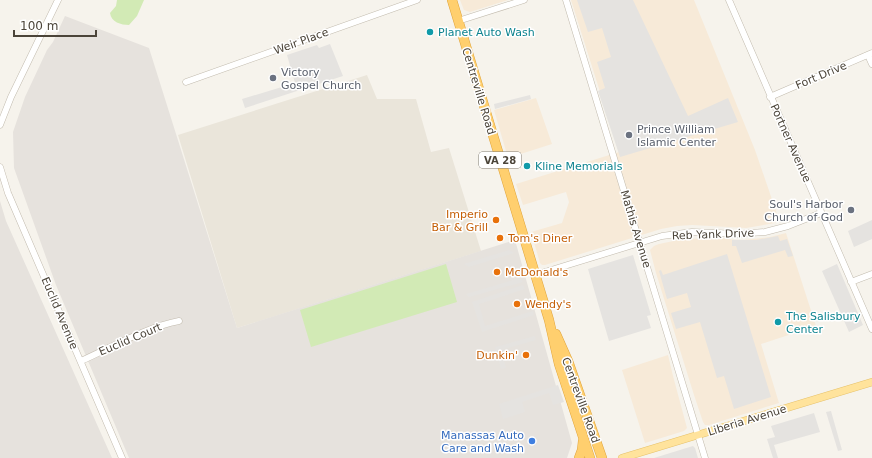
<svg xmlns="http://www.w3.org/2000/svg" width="872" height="458" font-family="'DejaVu Sans',sans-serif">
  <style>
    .residential { fill: #eae5da }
    .commercial { fill: #f7ead8 }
    .industrial { fill: #e6e2dd }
    .green { fill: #d2eab5 }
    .parking { fill: #e5e3e0 }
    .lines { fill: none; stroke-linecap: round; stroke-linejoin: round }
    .minor-casing { stroke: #c2bbae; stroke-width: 7 }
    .major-casing { stroke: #e6c16a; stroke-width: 8 }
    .highway-casing { stroke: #e0a43c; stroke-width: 10 }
    .minor { stroke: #fff; stroke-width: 6 }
    .major { stroke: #ffe39c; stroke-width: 7 }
    .highway { stroke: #ffcf6e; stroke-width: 9 }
    .culture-dot { fill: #0f9aa8; stroke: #fff; stroke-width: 1.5 }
    .worship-dot { fill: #6b7280; stroke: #fff; stroke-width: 1.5 }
    .food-dot { fill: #e8710a; stroke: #fff; stroke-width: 1.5 }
    .shop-dot { fill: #3f7fe0; stroke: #fff; stroke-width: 1.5 }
    .labels { text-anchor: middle; stroke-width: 3; stroke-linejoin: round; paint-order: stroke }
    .shield { fill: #fff; stroke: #817c74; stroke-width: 1 }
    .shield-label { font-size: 10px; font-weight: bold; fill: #4b4439 }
    .culture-label { font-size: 11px; fill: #0d838f; stroke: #fff; text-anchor: start }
    .street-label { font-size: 11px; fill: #4b4439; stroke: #fff }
    .worship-label { font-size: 11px; fill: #5b616d; stroke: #fff; text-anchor: start }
    .food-label { font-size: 11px; fill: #c56008; stroke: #fff; text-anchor: start }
    .shop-label { font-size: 11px; fill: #366cbe; stroke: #fff; text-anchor: end }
  </style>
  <rect width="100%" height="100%" fill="#f6f3ec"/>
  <path class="residential" d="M367,75L377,99H416L431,152L449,148L481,251L237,328L178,135Z"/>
  <path class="commercial" d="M460,0H508L470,12L464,10Z
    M571,0H694L755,150L777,214V218L775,223L746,228L692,225L677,226L661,229L545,265H542L540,263L531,232L562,223L569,202L566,192L523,205L516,184L619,152Z
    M536,98L552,144L508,158L494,110Z
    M786,233L816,326L761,344L779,403L709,425H705L703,422L694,395L656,273L650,250L654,246L659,244L683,239L722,238L735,240H744L770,237Z
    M668,355L673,376L687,428L684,431L645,443L622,370Z"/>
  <path class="industrial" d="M65,16L149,48L237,328L515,240L572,443L567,458H129L56,285L14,168L13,132L25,97L47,50L53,42Z
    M0,201L6,221L112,458H0Z"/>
  <path class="green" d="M117,0H144L137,16L129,25C121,25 111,22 110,13L116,6Z
    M446,264L457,302L311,347L300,310Z"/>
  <path class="parking" d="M577,0H633L688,116L728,98L738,122L620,157L598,91L605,88L597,62L611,57L602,28L588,32Z
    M330,44L343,76L245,108L242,99L295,83L287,55L317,45L319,48Z
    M530,95L531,99L495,109L494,104Z
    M872,220V239L854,247L848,231Z
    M778,236L780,241L787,239L793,256L788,257L785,250L742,263L736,246H732V240H756Z
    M509,250L514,253L469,267L464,264Z
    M727,254L771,397L734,409L724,376L717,378L700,322L676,329L671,313L691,307L687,293L667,299L659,271L661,270L663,275Z
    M633,255L651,315L647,316L651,328L609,341L588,269Z
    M837,264L863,325L849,332L822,271Z
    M520,278L523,282L469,297L466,294Z
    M523,285L525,289L479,304L485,326L533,311L534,315L482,332L472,302Z
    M535,336L536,340L501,350L506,368L501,369L495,347Z
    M558,385L564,402L553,405L549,393L522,402L525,412L503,419L499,404Z
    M831,411L842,450L838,451L826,412Z
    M814,413L820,432L774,445L778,458H773L767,439L775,437L771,426Z
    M693,446L695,448L698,458H654Z"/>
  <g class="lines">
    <g class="minor-casing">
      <path id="minor" d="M566,0L705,458
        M729,0L872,329
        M458,21L524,0
        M868,55L872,64
        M186,82L417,0
        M770,97L872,53
        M0,125L11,97L58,0
        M0,167L8,193L122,458
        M535,275L662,236L692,232L737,234L765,232L788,226L821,213
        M851,282L872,274
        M81,361C112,347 147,327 179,321"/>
    </g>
    <g class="major-casing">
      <path id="major" d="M622,458L872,382"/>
    </g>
    <g class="highway-casing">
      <path id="highway" d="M452,0L549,320L559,364L590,458
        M556,334L568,361L602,458
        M579,458L582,450L583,441"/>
    </g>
    <use href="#minor" class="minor"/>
    <use href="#major" class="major"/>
    <use href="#highway" class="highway"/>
  </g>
  <g class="culture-dot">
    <circle cx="430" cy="32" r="4"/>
    <circle cx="527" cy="166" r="4"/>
    <circle cx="778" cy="322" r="4"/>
  </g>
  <g class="worship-dot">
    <circle cx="273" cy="78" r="4"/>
    <circle cx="629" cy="135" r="4"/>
    <circle cx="851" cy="210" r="4"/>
  </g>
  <g class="food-dot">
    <circle cx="496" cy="220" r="4"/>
    <circle cx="500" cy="238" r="4"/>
    <circle cx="497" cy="272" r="4"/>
    <circle cx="517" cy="304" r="4"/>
    <circle cx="526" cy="355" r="4"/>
  </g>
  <circle class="shop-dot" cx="532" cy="441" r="4"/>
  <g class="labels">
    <rect class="shield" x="479" y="152" width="42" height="16" rx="3"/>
    <g class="shield-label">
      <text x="500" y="164">VA 28</text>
    </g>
    <g class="culture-label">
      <text x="438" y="36">Planet Auto Wash</text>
      <text x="535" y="170">Kline Memorials</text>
      <text x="786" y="320">The Salisbury<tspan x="786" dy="13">Center</tspan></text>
    </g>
    <g class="street-label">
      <text transform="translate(301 41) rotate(-20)" y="4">Weir Place</text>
      <text transform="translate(821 75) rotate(-23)" y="4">Fort Drive</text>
      <text transform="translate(479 91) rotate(73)" y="4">Centreville Road</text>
      <text transform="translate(791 143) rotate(66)" y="4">Portner Avenue</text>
      <text transform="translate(636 229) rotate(73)" y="4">Mathis Avenue</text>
      <text transform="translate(713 234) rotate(-2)" y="4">Reb Yank Drive</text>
      <text transform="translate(60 313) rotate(67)" y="4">Euclid Avenue</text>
      <text transform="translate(130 339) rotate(-23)" y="4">Euclid Court</text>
      <text transform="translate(581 400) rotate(70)" y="4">Centreville Road</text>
      <text transform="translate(747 420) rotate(-17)" y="4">Liberia Avenue</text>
    </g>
    <g class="worship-label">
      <text x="281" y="76">Victory<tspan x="281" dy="13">Gospel Church</tspan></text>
      <text x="637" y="133">Prince William<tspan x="637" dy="13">Islamic Center</tspan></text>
      <text x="843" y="208" text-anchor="end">Soul's Harbor<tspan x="843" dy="13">Church of God</tspan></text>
    </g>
    <g class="food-label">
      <text x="488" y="218" text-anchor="end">Imperio<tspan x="488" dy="13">Bar &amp; Grill</tspan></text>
      <text x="508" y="242">Tom's Diner</text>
      <text x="505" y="276">McDonald's</text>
      <text x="525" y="308">Wendy's</text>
      <text x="518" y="359" text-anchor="end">Dunkin'</text>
    </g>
    <g class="shop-label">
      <text x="524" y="439">Manassas Auto<tspan x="524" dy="13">Care and Wash</tspan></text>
    </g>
  </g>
  <path d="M14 30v6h82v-6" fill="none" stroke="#4b4439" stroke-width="2"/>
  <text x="20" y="30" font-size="12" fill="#4b4439" stroke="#ffffff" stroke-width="3" paint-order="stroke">100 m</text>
</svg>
